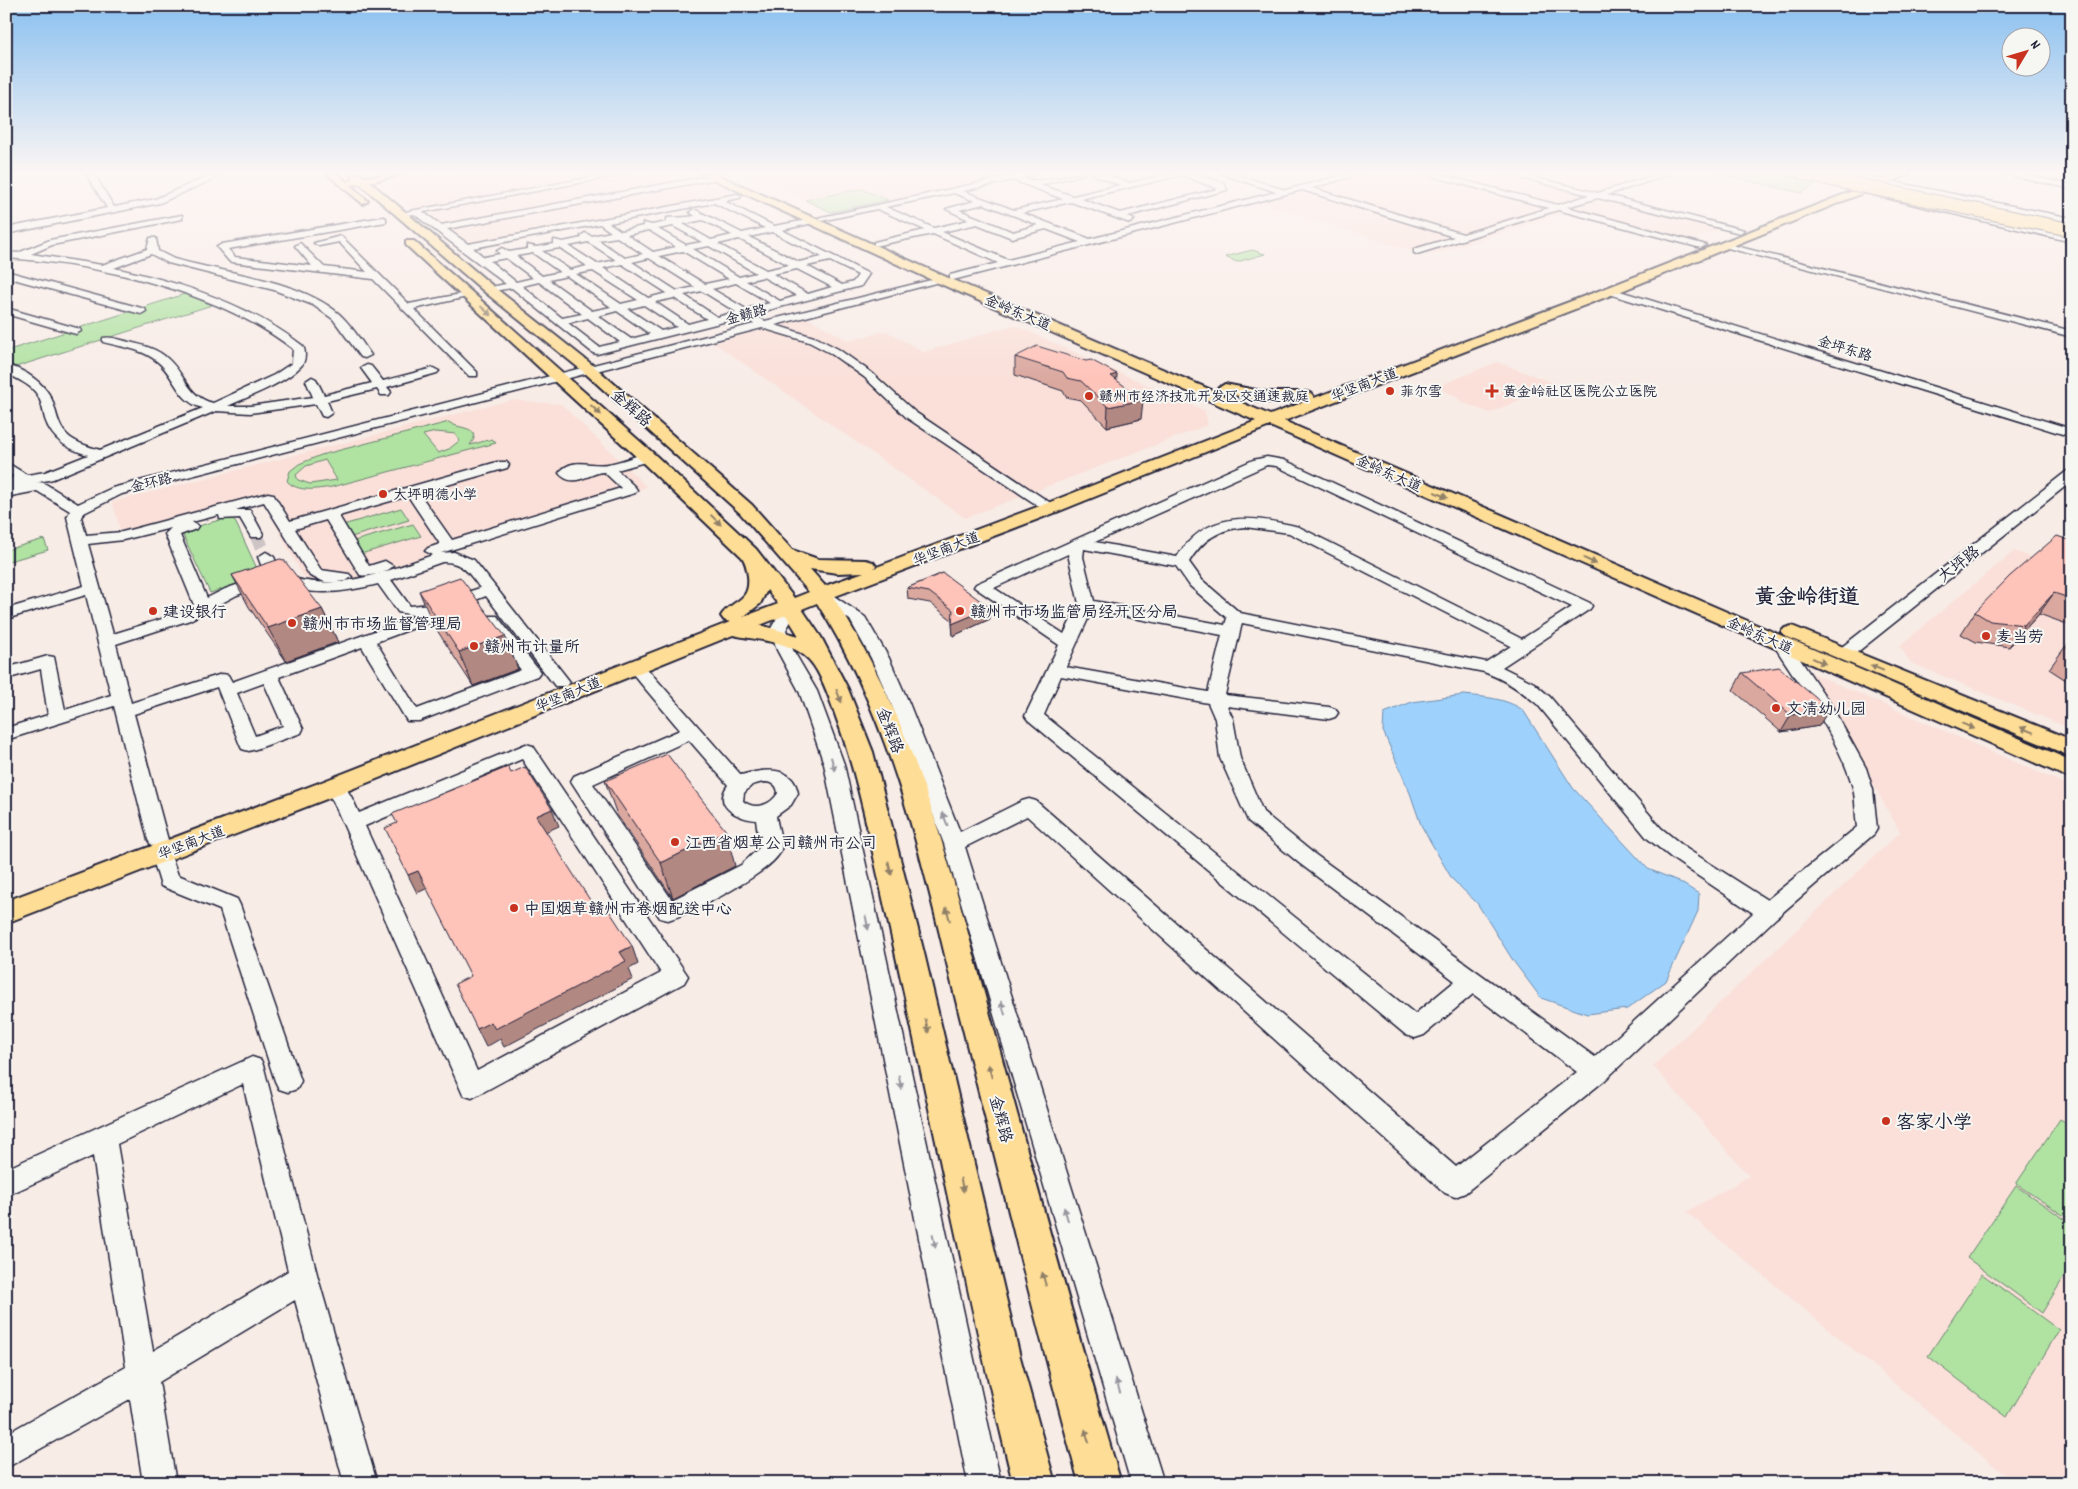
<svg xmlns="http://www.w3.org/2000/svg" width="2078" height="1489" font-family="Dekko,'LXGW WenKai TC',sans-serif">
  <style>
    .built { fill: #fae0d9 }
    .green { fill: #b0e2a2; stroke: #69826e; fill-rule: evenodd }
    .water { fill: #9ed2fc; stroke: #6c8caf }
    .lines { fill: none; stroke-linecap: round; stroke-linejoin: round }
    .minor-tunnel { stroke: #cdc4c5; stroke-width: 14; stroke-dasharray: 14 7; stroke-linecap: butt }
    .minor-casing { stroke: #22223b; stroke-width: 3 }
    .major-casing { stroke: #22223b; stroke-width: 4 }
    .minor { fill: #f6f6f2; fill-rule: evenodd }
    .major { fill: #fedd96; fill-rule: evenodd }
    .highway-bridge-casing { stroke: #22223b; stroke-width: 15; stroke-linecap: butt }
    .highway-bridge { stroke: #fedd96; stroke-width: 13 }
    .wall { fill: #daa89f; stroke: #22223b }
    .shaded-wall { fill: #b28882; stroke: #22223b }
    .building { fill: #fec3b9; stroke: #22223b }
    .oneway { fill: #908068 }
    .oneway2 { fill: #9797a0 }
    .poi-dot { fill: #c8321e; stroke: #f6f6f2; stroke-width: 2 }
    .labels { text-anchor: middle; stroke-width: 4; stroke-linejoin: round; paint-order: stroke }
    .far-street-label { font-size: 14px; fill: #22223b; stroke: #f6f6f2 }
    .far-poi-label { font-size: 14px; fill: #22223b; stroke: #f6f6f2; text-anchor: start }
    .street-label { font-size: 16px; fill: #22223b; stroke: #f6f6f2 }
    .poi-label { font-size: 16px; fill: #22223b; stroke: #f6f6f2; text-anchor: start }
    .near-poi-label { font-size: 19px; fill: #22223b; stroke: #f6f6f2; text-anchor: start }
    .district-label { font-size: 21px; font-weight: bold; fill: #22223b; stroke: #f6f6f2 }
  </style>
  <rect width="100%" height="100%" fill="#f8ece7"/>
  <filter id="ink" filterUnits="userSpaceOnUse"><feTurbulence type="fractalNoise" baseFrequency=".02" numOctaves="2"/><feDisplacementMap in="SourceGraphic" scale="10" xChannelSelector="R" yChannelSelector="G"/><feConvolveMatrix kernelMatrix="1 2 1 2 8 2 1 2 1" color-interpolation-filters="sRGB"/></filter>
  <g filter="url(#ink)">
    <path class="built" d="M426,174H689L735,194L459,247L384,185L391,180Z
      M744,174H1018L831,212Z
      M1369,174H1673L1609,196L1730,225L1684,244L1563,213L1437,254L1414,252L1260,202Z
      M808,318L849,341L886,331L924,352L1014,325L1205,411L1208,425L965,518L714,343Z
      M1497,362L1556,384L1490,413L1461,402L1456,396L1436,387Z
      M511,400L561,404L647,487L348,582L315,583L302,575L264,502L123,539L112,502Z
      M2014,551L2072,572V729L1911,663L1899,646Z
      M1810,672L2072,787V1483H2015L1686,1212L1749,1176L1653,1066L1900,832Z"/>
    <path class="green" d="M1718,174H1781L1818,183L1801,193Z
      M861,189L888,200L831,212L805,200Z
      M1252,250L1265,254L1237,262L1225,257Z
      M185,294L212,305L6,370V351Z
      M449,422C456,428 466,426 473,432L474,439L470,445L492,439L496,443L332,487C318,489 298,493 287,481L290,471L299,464L321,455ZM436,432L456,434L459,441L449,449L438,453L423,435ZM325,460L337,480L310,484L298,480L296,475L306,466Z
      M401,508L409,520L351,537L343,525Z
      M223,519H232L236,523L259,573L247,582L210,593L181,531Z
      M413,524L421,536L361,554L354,541Z
      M44,539L48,550L6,562V550Z
      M2060,1119L2072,1126V1221L2016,1184Z
      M2016,1186L2072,1224V1264L2042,1313L1967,1258Z
      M1982,1274L2059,1330L2007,1417L1928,1356Z"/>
    <path class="water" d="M1464,695C1485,697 1505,698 1523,710L1573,788L1648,869L1678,881L1699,894L1698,911L1666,981L1627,1009L1587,1014L1541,998L1514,962L1477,903L1452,879L1421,825L1410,793L1383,731L1384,713L1412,702Z"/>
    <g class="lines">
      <path class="minor-tunnel" d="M256,534L266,557"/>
      <g class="minor-casing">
        <path id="minor" d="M86,174H94L114,207L155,199L214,174H225L160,203L6,234V228L107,208Z
          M609,174H628L423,212L441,225L714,175H717V179L447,229L468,244L737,194L741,196L740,198L724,201L774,226L813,219V223L782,230L869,274L861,286L753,314L765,321L943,277V281L775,325L817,338L838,349L872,373L915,412L1058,508L1056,511H1046L907,418L864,377L830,353L809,342L762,328L122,494L84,513L81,517L86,535L122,532L268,493L273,494L290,521L497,462H507L509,465L507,468L419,493L452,540L621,488L604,472C590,472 573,490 559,473C572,456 590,467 608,464C621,462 634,456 647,453L654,457L652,460L617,470L635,487L637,490L635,493L441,553L454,552L474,560L567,678L570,682L567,686H555L486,596L460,606L462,608L460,611L376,642L417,709L521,670L483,619L485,616H497L540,672L537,676L419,721H407L362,647L279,677L303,729L301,733L256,749L249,751L242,749L240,745L217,687L134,714L168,840L163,846L168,848L178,875L237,899L240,905L301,1081L297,1089L288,1092L279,1089L275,1081L220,910L161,886L151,853L156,847L151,845L148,840L114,706L6,740V728L48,715L41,669L6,679V668L48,656L54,657L65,710L111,695L86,595L6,619V609L84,586L67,517L70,511L37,491L6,497V487L13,476L6,472V462L27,475L45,472L88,455C68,449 52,440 45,419C43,411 42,403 38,396C32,385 17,379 6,373V365C24,369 45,383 52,400C56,410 57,421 63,430C71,442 87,446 100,450L203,408C178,402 175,376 158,362C143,349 122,347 103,342V338C111,336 121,340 129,342C143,345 158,349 168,359C185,374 188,397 213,403L274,375L292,363L293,349C218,291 99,264 6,258V252L18,253L50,240L182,215V219L52,245L31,254L102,265L147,249L150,238H156L158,251L174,259C224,273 297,279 338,313C351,324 361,341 371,355L365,358L361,357L333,319L313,305L274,290L168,263L151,254L114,268C180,282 249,304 303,346C306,352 306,362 300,367C284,384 249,396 228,406H250L313,397L306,381L312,377L316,379L324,395L372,383L361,368L367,365L371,366L383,381L433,368L439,371L437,373L387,387L391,392L389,395H381L377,389L327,401L332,413L326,417L322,416L316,404L250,413L216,411L53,479L21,486L39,482L44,483L78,504L112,488L754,324L743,317L597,354L593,353L512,288L486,292V288L506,284L414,214L409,215L405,212ZM714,203L765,228L742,233L694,209L690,212L695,216C684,218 676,217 667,218V222L652,225L643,223V226L621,231L609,223ZM703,220L732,235L711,240L683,224ZM600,224L611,232L591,236L585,233L581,236L582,238L563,242L554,240V244L536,247L527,245V249L509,252L502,248L497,251L500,254L484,257L473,248ZM673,226L702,242L686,245L658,229ZM649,230L676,247L653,252L627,235ZM772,232L822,257L799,262L749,237ZM617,237L643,254L625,258L598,240ZM739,239L789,265L766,270L718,244ZM588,242L616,260L597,264L569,246ZM709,246L756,273L739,277L693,249ZM560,248L587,266L570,270L542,251ZM683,251L729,279L705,284L659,256ZM533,253L560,272L542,276L516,256ZM506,258L533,278L516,282L490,261ZM649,258L695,287L677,291L632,262ZM830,261L858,275L853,282L842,285L807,266ZM622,264L667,293L648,298L603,268ZM797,269L832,287L808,294L773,274ZM593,271L638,300L621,304L576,274ZM567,276L611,307L592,311L549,280ZM763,277L797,296L780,301L746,281ZM539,282L582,314L562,318L522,286ZM736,283L770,303L746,309L712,289ZM702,291L736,312L717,317L684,295ZM674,298L707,319L688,324L655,302ZM644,305L677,327L661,331L628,309ZM617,311L650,334L631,339L598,316ZM588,318L620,342L599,347L568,323ZM408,496L440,544L428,548L425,551L433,555C383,572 333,595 281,574L274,557L266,552L258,557L265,575L225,589L207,598L180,535L196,529L198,526L192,522L219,515L220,519L240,518L251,537H261L263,534L250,510H235L264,502L310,576L325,582H344L352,577L349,574L321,570L295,529L326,520L360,575C368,577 387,573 393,566L385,561L369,566L339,516ZM171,528L165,534L194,605L178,614L113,634L88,544L123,540ZM442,562C462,561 469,573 480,588L431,604L410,606L391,580ZM274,582C309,597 342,593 378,584L398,612L417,616L232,682L228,675L222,674L131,703L116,644L190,620L237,595ZM264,683L283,726L255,736L237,693Z
          M1020,174H1036L1022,178C1041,185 1064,174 1084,174L1040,185L1073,196L1120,185L1092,174H1104L1130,183L1168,174H1195L1224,183L1227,190L1128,216L1134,220L1130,223L1071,202L1022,213L1090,239L1276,192L1222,174H1235L1285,190L1347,174H1361L1312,188L1463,234L1549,208L1425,174H1439L1558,205L1589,195L1507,174H1521L1598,193L1658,174H1671L1607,195L1744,230L1740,233L1598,198L1567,207L1706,245L1701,248L1558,210L1417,254L1414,253V249L1454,237L1302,190L953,280L950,279V275L998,263L933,234L874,246V242L925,230L877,209L821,221L817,218ZM1182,175L1218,189L1120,213L1081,199ZM1013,180L1063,199L1014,210L963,191ZM954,193L975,201L946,209L969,220L934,228L886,207ZM984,204L1038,225L1013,232L959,210ZM977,224L1012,238L1046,229L1080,242L1008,260L942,232Z
          M1784,174H1799L2072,236V242Z
          M1838,174H1855L2072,218V224Z
          M2004,174H2021L2072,185V189Z
          M383,217L386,218V222L228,249L235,257L312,266L295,246L300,243L324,267L367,272L339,242L319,246L314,243L341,236L409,304L471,292V296L414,309L477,372V376H469L373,279L232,262L229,261L217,247L222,244Z
          M1724,243L2072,331V337L1724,247Z
          M6,271L145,309L146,311L141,314L6,277Z
          M1610,288L2072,429V437L1606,293V289Z
          M6,308L80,329L81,331L76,334L6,314Z
          M1267,457L1284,460L1590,603L1592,606L1590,609L1502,667L1534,683L1550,697L1661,828L1687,849L1767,900L1857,827C1855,814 1856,800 1853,788C1840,740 1800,686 1773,644L1775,640H1787L1831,705L1866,768L1873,790L1877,829L1874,834L1776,918L1605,1080L1465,1193L1455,1197L1445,1193L1027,816L965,847L1164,1483H1131L944,844L891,703L871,658L850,620L814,595L816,592H828L865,617L889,658L909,703L960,832L1022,801L1029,799L1036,801L1456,1167L1577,1072L1473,994L1424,1035L1415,1038L1406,1035L1028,720L1025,716L1059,645L974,587L976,584L1253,460ZM1267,465L1276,466L1572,607L1522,639L1299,527C1252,515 1206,510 1177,557L1095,542ZM1245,527L1289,533L1511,646L1486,662L1240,613L1202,580L1189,562C1203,539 1219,529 1245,527ZM1084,549L1176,566L1190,586L1227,618L1225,625L1094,601L1083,557ZM1068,554L1079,604L1064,634L994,588ZM1092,610L1222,635L1208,692L1066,667ZM1242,623L1484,672C1505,680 1521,690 1538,705L1647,838L1673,859L1753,913L1595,1057L1313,853L1263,812L1240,758L1233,719L1227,706L1329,719L1335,717L1338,713L1335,709L1329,707L1225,695ZM1061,676L1208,703L1215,719L1220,758L1248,821L1299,863L1455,981L1415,1014L1044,715Z
          M2072,470V481L1850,658H1838L1835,654L1838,650L2067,471Z
          M791,602L799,607L786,630L793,650L817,691L844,764L1001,1483H968L824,764L799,691L777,650L770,630L785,604Z
          M636,662L642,663L741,775C762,769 793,764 798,793L791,805L776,816C777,825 783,841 781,850C775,871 690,914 668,920L660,918L571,781L574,776L680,730L627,667L630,663ZM689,740L728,785C712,807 738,818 756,820L760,847L741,865L672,900L593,784ZM763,782C772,782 777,784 778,793C771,805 755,811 743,801L744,793L752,785Z
          M526,744L533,746L688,976L684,983L472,1098L463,1095L333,801L323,787L326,782C345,777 352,798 359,813ZM522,759L661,973L477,1071L365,826Z
          M252,1057L261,1060L264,1068L318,1278L377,1483H344L295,1300L159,1382L176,1483H143L130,1399L6,1468V1434L126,1367L93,1156L6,1196V1169ZM243,1084L288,1271L153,1351L117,1144Z"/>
      </g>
      <g class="major-casing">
        <path id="major" d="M327,174H338L347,182L354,179L350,174H361L364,177L404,174L370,182L494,287L595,367L752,505L792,550L818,559L866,560L873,562L876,566L874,568L1045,504L1256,421L936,282L702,174H716L944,276L1270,415L1304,402H1266L1220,392L1217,389L1225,384L1266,392H1307L1312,394L1314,398L1606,288L1896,174H1910L1614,294L1284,421L2072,761V779L1270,426L1057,512L833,597C918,725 952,876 992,1022C1034,1176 1076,1330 1121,1483H1079C1037,1328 999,1172 960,1017C925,876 896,727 817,603L802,609L821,637L848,689L873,752L924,953L1020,1357L1055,1483H1013C965,1290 928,1096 884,903C870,840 858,777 836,717C830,700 824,681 814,666C797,640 759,641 733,635L342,793L6,923V901L324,781L730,622L724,620L721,616C732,599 751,603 748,576C747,569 746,563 742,557L641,461L406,245V241H414L653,453L756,549L794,598L809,592L740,513L585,373L486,293L360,184L350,185L368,201L363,204ZM810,569L837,573L864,572L825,586ZM767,590L778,604L743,617L760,604ZM786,615L799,636L760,625Z
          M1792,626L2072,740V757L1785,636L1781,632L1785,628Z"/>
      </g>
      <use href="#minor" class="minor"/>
      <use href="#major" class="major"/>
      <g class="highway-bridge-casing">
        <path id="highway-bridge" d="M1805,174L2072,230"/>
      </g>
      <use href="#highway-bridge" class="highway-bridge"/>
    </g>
    <path class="wall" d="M1015,357L1117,374L1116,380L1141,419L1107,427L1081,400L1066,397L1063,391L1015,375Z
      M2072,541V626L2039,614L2009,647L1976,642L1961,634L1975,612Z
      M943,573L990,619L953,636L952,620L930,603L908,599L907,588Z
      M232,575L322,609L338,642L286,661L249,607Z
      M419,591L518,669L473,686L433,624Z
      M2072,640V684L2049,669L2065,647Z
      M1742,673L1819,726L1781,732L1733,690Z
      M605,781L735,866L673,898L617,815Z"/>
    <path class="shaded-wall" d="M1117,374L1116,393L1111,376Z
      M1143,400L1141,419L1107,427L1108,407Z
      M2054,593L2039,614L2009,647L2024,625Z
      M990,608V619L953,636L952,624Z
      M322,609L338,642L286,661L268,628Z
      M505,636L518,669L473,686L459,652Z
      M1829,709L1819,726L1781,732L1791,715Z
      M552,809L559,826L543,833L536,816Z
      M726,831L735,866L673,898L661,863Z
      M418,871L428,888L417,893L408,875Z
      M632,946L638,964L629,969L633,979L504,1047L500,1039L486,1047L477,1029Z"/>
    <path class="building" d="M1037,346L1086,361L1091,360L1117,374L1111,376L1143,400L1108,407L1081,381L1067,378L1063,372L1015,357Z
      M2057,536L2072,541V599L2054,593L2024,625L1990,621L1975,612L2010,576Z
      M280,559L284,560L322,609L268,628L232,575Z
      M943,573L990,608L952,624L953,610L929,592L907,588Z
      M460,577L505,636L459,652L419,591Z
      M2072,640V652L2065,647Z
      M1779,667L1829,709L1791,715L1742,673Z
      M667,754L726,831L661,863L605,781Z
      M508,767L511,773L525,767L552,809L536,816L597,911L606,906L632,946L620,952L626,961L495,1029L491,1022L477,1029L455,984L471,976L418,871L408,875L385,828L397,823L392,814Z"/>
    <defs><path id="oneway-solid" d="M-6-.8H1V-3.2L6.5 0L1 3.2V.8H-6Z" transform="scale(1.25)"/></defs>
    <g class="oneway">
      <use href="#oneway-solid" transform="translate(486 311) rotate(42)"/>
      <use href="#oneway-solid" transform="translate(596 410) rotate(42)"/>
      <use href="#oneway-solid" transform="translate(1441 495) rotate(24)"/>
      <use href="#oneway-solid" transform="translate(716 520) rotate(44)"/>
      <use href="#oneway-solid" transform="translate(1590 561) rotate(24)"/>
      <use href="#oneway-solid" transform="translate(1819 661) rotate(24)"/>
      <use href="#oneway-solid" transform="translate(1877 668) rotate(-157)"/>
      <use href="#oneway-solid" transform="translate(839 696) rotate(68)"/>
      <use href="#oneway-solid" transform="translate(1968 726) rotate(23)"/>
      <use href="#oneway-solid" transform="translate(2027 730) rotate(-157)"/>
      <use href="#oneway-solid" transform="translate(890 868) rotate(76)"/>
      <use href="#oneway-solid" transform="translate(948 914) rotate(-105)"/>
      <use href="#oneway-solid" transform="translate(927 1026) rotate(77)"/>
      <use href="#oneway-solid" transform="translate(990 1071) rotate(-105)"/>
      <use href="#oneway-solid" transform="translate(962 1185) rotate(77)"/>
      <use href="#oneway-solid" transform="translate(1044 1279) rotate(-105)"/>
      <use href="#oneway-solid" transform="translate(1087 1436) rotate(-106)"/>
    </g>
    <g class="oneway2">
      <use href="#oneway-solid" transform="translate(833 764) rotate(74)"/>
      <use href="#oneway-solid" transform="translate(945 819) rotate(-111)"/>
      <use href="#oneway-solid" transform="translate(867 923) rotate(79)"/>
      <use href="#oneway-solid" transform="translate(1003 1008) rotate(-107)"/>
      <use href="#oneway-solid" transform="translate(900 1082) rotate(78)"/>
      <use href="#oneway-solid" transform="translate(1066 1214) rotate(-107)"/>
      <use href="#oneway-solid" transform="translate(934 1241) rotate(78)"/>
      <use href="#oneway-solid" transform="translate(1118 1386) rotate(-107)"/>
    </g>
  </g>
  <linearGradient id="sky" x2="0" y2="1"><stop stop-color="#8ac0f0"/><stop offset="0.45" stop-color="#fcf6f4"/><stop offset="1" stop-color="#fcf6f4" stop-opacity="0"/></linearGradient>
  <rect width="2078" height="383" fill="url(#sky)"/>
  <g class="poi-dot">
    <circle cx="1390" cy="391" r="5"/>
    <path d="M1489.5 383.5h5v5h5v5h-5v5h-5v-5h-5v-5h5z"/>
    <circle cx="1089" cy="396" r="5"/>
    <circle cx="383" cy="494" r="5"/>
    <circle cx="153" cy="611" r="5"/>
    <circle cx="960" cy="611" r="5"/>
    <circle cx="292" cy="623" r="5"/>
    <circle cx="1986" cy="636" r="5"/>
    <circle cx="474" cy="646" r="5"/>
    <circle cx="1776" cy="708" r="5"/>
    <circle cx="675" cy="842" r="5"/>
    <circle cx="514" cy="908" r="5"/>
    <circle cx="1886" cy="1121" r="5"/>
  </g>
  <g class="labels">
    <g class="far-street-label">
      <text transform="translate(1018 312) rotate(23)" y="5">金岭东大道</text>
      <text transform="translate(746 314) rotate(-15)" y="5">金赣路</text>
      <text transform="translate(1845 348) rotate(17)" y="5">金坪东路</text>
      <text transform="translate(1364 384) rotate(-21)" y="5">华坚南大道</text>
      <text transform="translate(1389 473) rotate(24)" y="5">金岭东大道</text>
      <text transform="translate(151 482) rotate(-14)" y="5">金环路</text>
      <text transform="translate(946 548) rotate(-21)" y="5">华坚南大道</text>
      <text transform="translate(1760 635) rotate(24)" y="5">金岭东大道</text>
      <text transform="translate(568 694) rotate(-22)" y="5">华坚南大道</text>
      <text transform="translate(191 842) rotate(-21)" y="5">华坚南大道</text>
    </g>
    <g class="far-poi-label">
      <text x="1400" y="396">菲尔雪</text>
      <text x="1503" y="396">黄金岭社区医院公立医院</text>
      <text x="1099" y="401">赣州市经济技术开发区交通速裁庭</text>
      <text x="393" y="499">大坪明德小学</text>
    </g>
    <g class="street-label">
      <text transform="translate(632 407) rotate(41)" y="6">金辉路</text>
      <text transform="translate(1958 563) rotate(-38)" y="6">大坪路</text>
      <text transform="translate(891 730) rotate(69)" y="6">金辉路</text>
      <text transform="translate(1002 1119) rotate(75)" y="6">金辉路</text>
    </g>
    <g class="poi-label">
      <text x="163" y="617">建设银行</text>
      <text x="970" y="617">赣州市市场监管局经开区分局</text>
      <text x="302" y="629">赣州市市场监督管理局</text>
      <text x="1996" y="642">麦当劳</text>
      <text x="484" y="652">赣州市计量所</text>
      <text x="1786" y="714">文清幼儿园</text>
      <text x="685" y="848">江西省烟草公司赣州市公司</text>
      <text x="524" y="914">中国烟草赣州市卷烟配送中心</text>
    </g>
    <g class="near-poi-label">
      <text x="1896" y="1128">客家小学</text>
    </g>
    <g class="district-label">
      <text x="1807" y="603">黄金岭街道</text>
    </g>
  </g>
  <rect width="2078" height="1489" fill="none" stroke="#f6f6f2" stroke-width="25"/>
  <rect x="12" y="12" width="2053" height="1464" fill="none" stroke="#22223b" stroke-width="2" filter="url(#ink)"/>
  <g transform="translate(2026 52) rotate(52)"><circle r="24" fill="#f6f6f2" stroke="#a1a1a9"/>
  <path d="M0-4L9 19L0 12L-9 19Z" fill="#c8321e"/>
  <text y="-8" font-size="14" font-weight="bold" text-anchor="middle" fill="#22223b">N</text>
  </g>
</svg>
